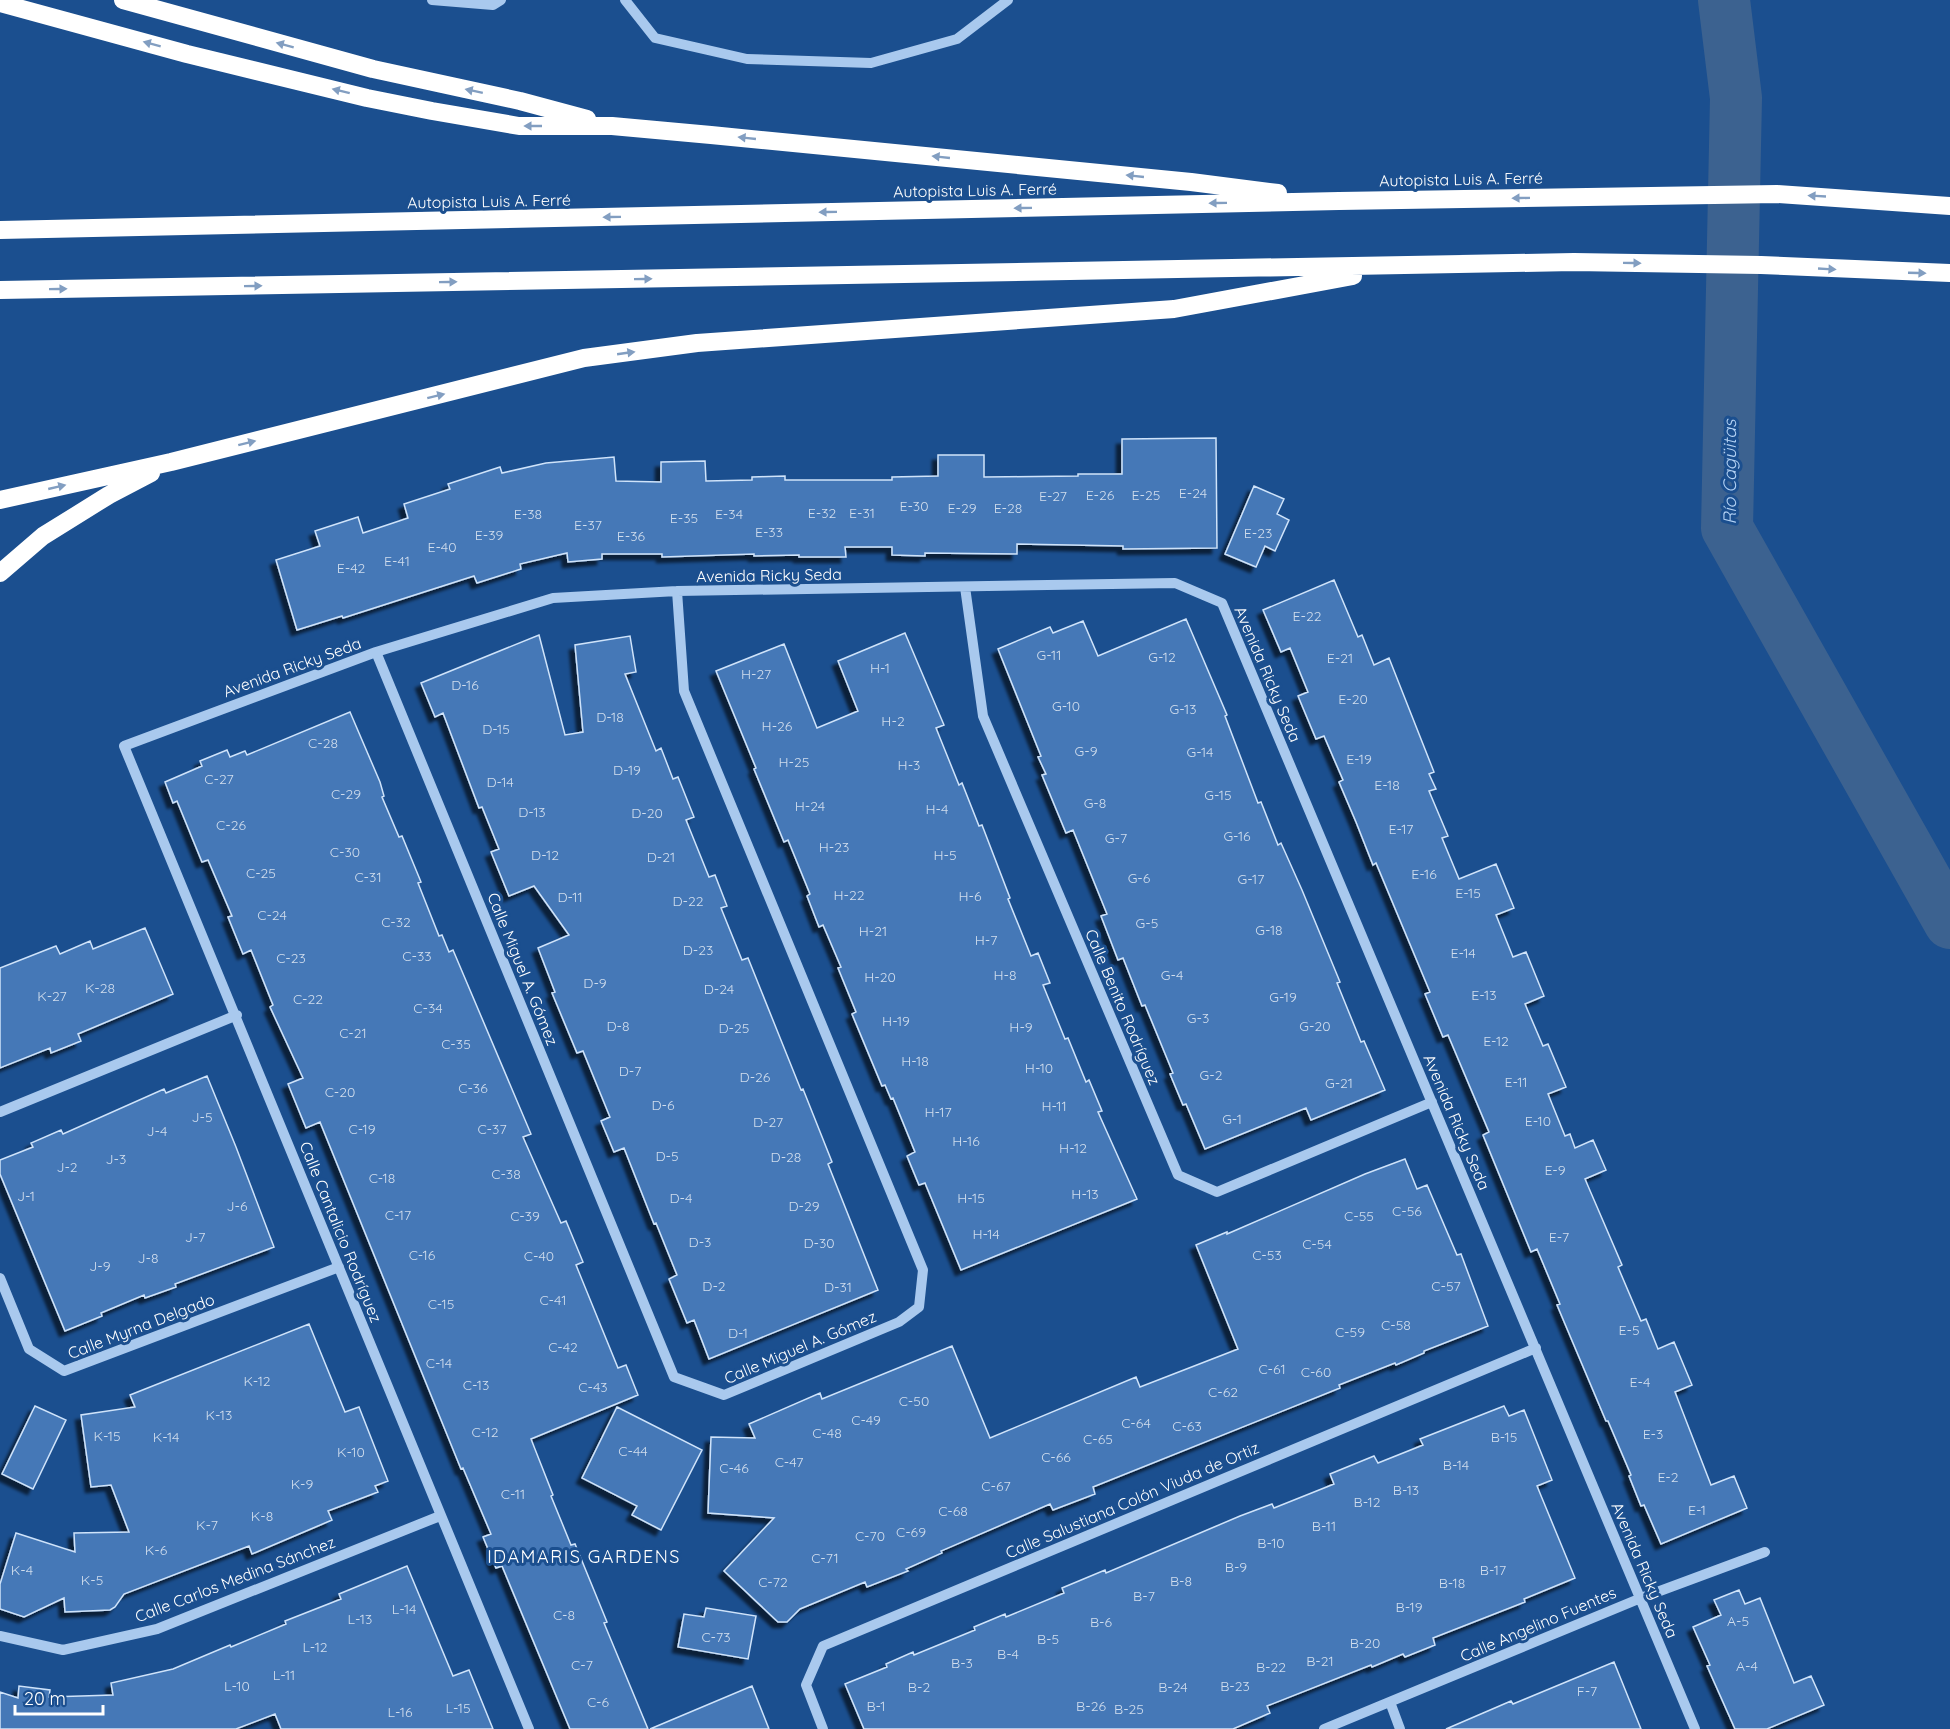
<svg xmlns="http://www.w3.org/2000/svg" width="1950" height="1729" font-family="Quicksand,sans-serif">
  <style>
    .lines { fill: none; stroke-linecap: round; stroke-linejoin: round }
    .river { stroke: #3c6290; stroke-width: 52 }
    .building { fill: #4478b7; stroke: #cfe3fa; stroke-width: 1.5; filter: url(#shadow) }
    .minor { stroke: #a9c9ee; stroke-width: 10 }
    .highway { stroke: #fff; stroke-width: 18 }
    .oneway { fill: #829ec1 }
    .labels { text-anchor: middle; stroke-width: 6; stroke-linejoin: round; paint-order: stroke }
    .number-label { font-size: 14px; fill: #d0dded }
    .street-label { font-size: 16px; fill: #fff; stroke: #1b4f8f }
    .water-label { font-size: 18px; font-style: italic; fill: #b5d3f5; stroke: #1b4f8f }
    .neighbourhood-label { font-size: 18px; letter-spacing: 1.5px; fill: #fff; stroke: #1b4f8f }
  </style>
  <defs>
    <filter id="shadow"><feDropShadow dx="-5.5" dy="5.5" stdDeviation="1.5" flood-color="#0009"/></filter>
  </defs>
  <rect width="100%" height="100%" fill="#1b4f8f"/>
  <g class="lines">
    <path class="river" d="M1724,0L1736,98L1727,528L1950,923"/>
  </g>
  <path class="building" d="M1216,438L1217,548L1123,549V546L1017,544V554L925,553V556L892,555V547H845L846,557H799V555L754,556V554L662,557V554H602V559L568,562L567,553L520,564L521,569L477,583L474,576L343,618L342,616L297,630L276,560L320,546L315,531L358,517L363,533L408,518L404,504L450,489L448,484L500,467L502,473L546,463L614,457L616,481L661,482V462L705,461L706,481L752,480V477L785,476V480H892V477L938,476V455H984V477L1078,476V474H1122V439Z
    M1254,486L1284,499L1277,514L1289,520L1275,551L1265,546L1256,567L1225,554Z
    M1334,580L1358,637L1362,635L1374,665L1389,658L1434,772L1429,774L1436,789L1429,791L1448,836L1442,838L1459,879L1496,864L1514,908L1496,915L1513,957L1526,952L1544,996L1525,1004L1543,1046L1548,1044L1566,1087L1548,1094L1565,1136L1570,1134L1575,1148L1593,1140L1606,1170L1585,1179L1622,1265L1618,1267L1641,1321L1646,1319L1658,1349L1674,1342L1692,1385L1675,1392L1711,1485L1734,1476L1747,1508L1661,1544L1644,1505L1641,1506L1629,1476L1631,1475L1608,1421H1606L1557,1305L1560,1304L1537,1249L1531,1252L1483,1135L1489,1132L1448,1035L1443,1037L1425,994L1430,992L1376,863L1373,865L1356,822L1339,782L1343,780L1324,736L1316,739L1298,696L1308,692L1290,648L1281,652L1263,610Z
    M1186,619L1227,715L1225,716L1258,803L1261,802L1278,845L1281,843L1302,890L1340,982L1337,983L1361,1042L1364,1041L1385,1090L1311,1120L1306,1108L1205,1149L1186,1104L1183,1105L1170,1074L1173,1073L1145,1005L1142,1006L1123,958L1118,960L1101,916L1107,914L1073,830L1066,833L1042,775L1046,774L1038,757L1041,756L998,649L1050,627L1053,633L1083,621L1098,656Z
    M905,633L944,725L936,728L959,785L962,783L979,826L982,825L1010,898L1008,899L1031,956L1038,953L1050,983L1043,985L1065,1039L1068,1038L1086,1082L1089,1080L1102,1111L1098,1112L1137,1199L961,1270L925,1183L919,1185L907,1156L915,1152L893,1098L891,1099L885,1085L882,1086L852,1014L856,1012L838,968L841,967L823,925L819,927L807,896L810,894L788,840L784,842L754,769L756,768L716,671L784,644L817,728L858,711L838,661Z
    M539,635L565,735L583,732L575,645L630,636L636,672L625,674L656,751L661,748L673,779L678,777L694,817L686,820L709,877L715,875L727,906L721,908L742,960L748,958L801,1090L803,1089L832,1162L828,1164L878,1290L709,1359L694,1320L687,1323L669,1279L677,1275L656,1223L654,1224L624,1148L614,1152L601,1121L610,1117L583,1051L577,1053L552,993L555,992L538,948L569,935L534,886L509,896L491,852L499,849L482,807L479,808L443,713L435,717L421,683Z
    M350,712L380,782L384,796L382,797L399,837L402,836L421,882L418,883L439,936L442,935L449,952L453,950L531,1134L523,1137L561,1223L566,1221L583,1262L576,1265L618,1368L626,1365L638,1395L531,1439L553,1495L551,1496L571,1545L575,1544L607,1622L604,1623L648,1729H570L502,1566L496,1568L483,1537L491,1534L463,1468L461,1469L320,1122L306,1128L288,1084L303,1078L270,1007L273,1005L251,950L243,954L228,917L232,916L208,860L202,862L177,801L173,803L165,782L202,766L200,761L227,750L230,757L245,751L247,755Z
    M145,928L173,994L78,1034L81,1041L51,1053L50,1048L0,1068V968L56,946L60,954L90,941L93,949Z
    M207,1076L236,1147L274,1247L175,1284L176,1287L145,1298L144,1295L101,1313L102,1316L65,1331L0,1174V1160L33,1147L31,1143L61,1130L63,1134L164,1089L166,1093Z
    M1405,1159L1417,1189L1427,1185L1457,1255L1461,1254L1488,1326L1424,1351V1353L1396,1365L1395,1363L1339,1385L1340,1388L1093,1487L1095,1494L1053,1510L1050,1504L941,1551L942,1553L906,1569L908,1571L867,1587L865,1582L800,1609L787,1622H778L724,1571L774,1518L708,1513L711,1437L755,1438L749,1424L820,1393L822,1399L952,1346L990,1438L1136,1377L1140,1387L1238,1349L1196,1245L1227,1232V1234L1365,1174Z
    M309,1324L345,1412L359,1407L388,1481L375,1486L378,1492L328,1511L332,1520L252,1554L249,1546L124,1594L115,1607L110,1610L65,1612L64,1598L24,1617L0,1609V1584L16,1533L75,1552L74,1533L129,1532L111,1485L91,1487L81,1415L135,1407L130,1395Z
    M35,1406L66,1420L33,1489L2,1474Z
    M1504,1406L1509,1416L1524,1410L1552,1480L1537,1486L1575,1578L1524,1599L1525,1602L1433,1638L1435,1645L1405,1657L1403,1654L1372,1667L1371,1665L1267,1706L1270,1713L1233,1729H864L845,1684L887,1667L886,1664L913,1652L914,1655L975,1630L974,1627L1005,1614L1006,1617L1064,1593L1062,1588L1105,1570L1106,1573L1240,1516L1272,1504L1274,1508L1334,1484L1330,1474L1374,1456L1378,1463L1423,1445L1420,1439Z
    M617,1407L702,1450L661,1530L632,1515L637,1506L582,1478Z
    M407,1566L453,1676L469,1670L493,1729H281L275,1714L236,1729H0V1692L18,1698L19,1686L50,1690L49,1697L113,1695L111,1683L173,1669L230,1645L231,1647L286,1624L285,1621L341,1599L339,1594Z
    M1739,1590L1745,1604L1760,1598L1794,1683L1811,1676L1824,1705L1767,1729H1735L1707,1666L1710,1665L1693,1627L1721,1615L1714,1600Z
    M706,1608L756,1616L748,1659L678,1647L684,1614L704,1617Z
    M1614,1662L1641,1729H1446L1511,1701L1513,1704Z
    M752,1686L769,1729H650Z"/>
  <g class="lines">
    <path class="minor" d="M432,0L493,5L501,0
      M625,0L655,38L747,59L871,63L957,39L1008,0
      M965,587L983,716L1178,1175L1217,1192L1432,1102
      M376,652L674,1377L724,1395L899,1322L919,1307L923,1270L684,691L677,591
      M0,1112L237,1015
      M0,1278L29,1349L64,1371L339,1267
      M0,1636L63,1650L157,1629L440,1516
      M1390,1702L1400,1729
      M529,1729L124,746L376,652L553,598L677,591L1175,583L1222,603L1695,1729
      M823,1729L806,1685L823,1646L1536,1348
      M1324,1729L1641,1598L1765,1552"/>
    <path class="highway" d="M123,0L373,69L520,101L587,119
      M0,3L187,54L367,98L432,111L519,126H612L711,135L1191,182L1278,193
      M0,230L1339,201L1777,194L1950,206
      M0,290L1574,262L1761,265L1950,273
      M0,500L171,462L584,358L697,343L1174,309L1353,276
      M0,573L43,536L109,495L151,473"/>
  </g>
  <defs><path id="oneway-solid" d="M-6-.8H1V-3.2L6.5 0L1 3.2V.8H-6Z" transform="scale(1.5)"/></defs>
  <g class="oneway">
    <use href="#oneway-solid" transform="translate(152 44) rotate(-165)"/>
    <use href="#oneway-solid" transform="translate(285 45) rotate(-165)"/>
    <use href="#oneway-solid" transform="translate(341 91) rotate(-166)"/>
    <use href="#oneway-solid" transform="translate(474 91) rotate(-168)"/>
    <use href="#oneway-solid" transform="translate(533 126) rotate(-180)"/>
    <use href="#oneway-solid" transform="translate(747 138) rotate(-174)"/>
    <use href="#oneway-solid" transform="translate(941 157) rotate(-174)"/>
    <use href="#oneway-solid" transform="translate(1135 176) rotate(-174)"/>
    <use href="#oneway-solid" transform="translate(1817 196) rotate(-177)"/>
    <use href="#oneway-solid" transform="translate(1521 198) rotate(179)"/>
    <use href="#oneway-solid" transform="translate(1218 203) rotate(179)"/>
    <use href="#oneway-solid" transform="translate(1023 208) rotate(179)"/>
    <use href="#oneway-solid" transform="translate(828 212) rotate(179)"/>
    <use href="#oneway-solid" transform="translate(612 217) rotate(179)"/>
    <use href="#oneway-solid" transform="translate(1632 263) rotate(1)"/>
    <use href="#oneway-solid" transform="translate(1827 269) rotate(3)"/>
    <use href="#oneway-solid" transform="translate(1917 273) rotate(2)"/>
    <use href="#oneway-solid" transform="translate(643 279) rotate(-1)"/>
    <use href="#oneway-solid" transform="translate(448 282) rotate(-1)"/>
    <use href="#oneway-solid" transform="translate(253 286) rotate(-1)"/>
    <use href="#oneway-solid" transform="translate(58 289) rotate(-1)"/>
    <use href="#oneway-solid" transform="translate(626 353) rotate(-8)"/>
    <use href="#oneway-solid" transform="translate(436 396) rotate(-14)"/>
    <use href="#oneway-solid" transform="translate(247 443) rotate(-14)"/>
    <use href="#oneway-solid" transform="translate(57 487) rotate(-13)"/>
  </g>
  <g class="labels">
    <g class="number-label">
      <text x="1193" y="498">E-24</text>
      <text x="1100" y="500">E-26</text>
      <text x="1146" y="500">E-25</text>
      <text x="1053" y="501">E-27</text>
      <text x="914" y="511">E-30</text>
      <text x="962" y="513">E-29</text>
      <text x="1008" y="513">E-28</text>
      <text x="822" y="518">E-32</text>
      <text x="862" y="518">E-31</text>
      <text x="528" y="519">E-38</text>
      <text x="729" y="519">E-34</text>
      <text x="684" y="523">E-35</text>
      <text x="588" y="530">E-37</text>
      <text x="769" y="537">E-33</text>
      <text x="1258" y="538">E-23</text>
      <text x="489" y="540">E-39</text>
      <text x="631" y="541">E-36</text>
      <text x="442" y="552">E-40</text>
      <text x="397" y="566">E-41</text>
      <text x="351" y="573">E-42</text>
      <text x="1307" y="621">E-22</text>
      <text x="1049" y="660">G-11</text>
      <text x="1162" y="662">G-12</text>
      <text x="1340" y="663">E-21</text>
      <text x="880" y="673">H-1</text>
      <text x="756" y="679">H-27</text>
      <text x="465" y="690">D-16</text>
      <text x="1353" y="704">E-20</text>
      <text x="1066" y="711">G-10</text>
      <text x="1183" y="714">G-13</text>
      <text x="610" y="722">D-18</text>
      <text x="893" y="726">H-2</text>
      <text x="777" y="731">H-26</text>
      <text x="496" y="734">D-15</text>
      <text x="323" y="748">C-28</text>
      <text x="1086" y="756">G-9</text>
      <text x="1200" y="757">G-14</text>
      <text x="1359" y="764">E-19</text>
      <text x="794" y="767">H-25</text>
      <text x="909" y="770">H-3</text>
      <text x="627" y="775">D-19</text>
      <text x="219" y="784">C-27</text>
      <text x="500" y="787">D-14</text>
      <text x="1387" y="790">E-18</text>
      <text x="346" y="799">C-29</text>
      <text x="1218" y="800">G-15</text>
      <text x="1095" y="808">G-8</text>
      <text x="810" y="811">H-24</text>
      <text x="937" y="814">H-4</text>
      <text x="532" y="817">D-13</text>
      <text x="647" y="818">D-20</text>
      <text x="231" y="830">C-26</text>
      <text x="1401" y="834">E-17</text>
      <text x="1237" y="841">G-16</text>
      <text x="1116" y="843">G-7</text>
      <text x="834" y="852">H-23</text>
      <text x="345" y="857">C-30</text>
      <text x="545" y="860">D-12</text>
      <text x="945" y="860">H-5</text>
      <text x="661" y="862">D-21</text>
      <text x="261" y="878">C-25</text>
      <text x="1424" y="879">E-16</text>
      <text x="368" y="882">C-31</text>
      <text x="1139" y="883">G-6</text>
      <text x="1251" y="884">G-17</text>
      <text x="1468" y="898">E-15</text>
      <text x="849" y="900">H-22</text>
      <text x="970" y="901">H-6</text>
      <text x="570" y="902">D-11</text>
      <text x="688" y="906">D-22</text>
      <text x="272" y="920">C-24</text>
      <text x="396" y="927">C-32</text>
      <text x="1147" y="928">G-5</text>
      <text x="1269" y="935">G-18</text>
      <text x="873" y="936">H-21</text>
      <text x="986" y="945">H-7</text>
      <text x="698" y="955">D-23</text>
      <text x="1463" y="958">E-14</text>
      <text x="417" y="961">C-33</text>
      <text x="291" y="963">C-23</text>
      <text x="1005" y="980">H-8</text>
      <text x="1172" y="980">G-4</text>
      <text x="880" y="982">H-20</text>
      <text x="595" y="988">D-9</text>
      <text x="100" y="993">K-28</text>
      <text x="719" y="994">D-24</text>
      <text x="1484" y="1000">E-13</text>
      <text x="52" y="1001">K-27</text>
      <text x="1283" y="1002">G-19</text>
      <text x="308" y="1004">C-22</text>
      <text x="428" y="1013">C-34</text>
      <text x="1198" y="1023">G-3</text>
      <text x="896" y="1026">H-19</text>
      <text x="618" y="1031">D-8</text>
      <text x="1315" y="1031">G-20</text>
      <text x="1021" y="1032">H-9</text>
      <text x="734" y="1033">D-25</text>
      <text x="353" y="1038">C-21</text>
      <text x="1496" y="1046">E-12</text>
      <text x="456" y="1049">C-35</text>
      <text x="915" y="1066">H-18</text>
      <text x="1039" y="1073">H-10</text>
      <text x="630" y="1076">D-7</text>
      <text x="1211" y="1080">G-2</text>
      <text x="755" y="1082">D-26</text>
      <text x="1516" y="1087">E-11</text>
      <text x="1339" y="1088">G-21</text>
      <text x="473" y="1093">C-36</text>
      <text x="340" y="1097">C-20</text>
      <text x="663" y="1110">D-6</text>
      <text x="1054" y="1111">H-11</text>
      <text x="938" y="1117">H-17</text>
      <text x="202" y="1122">J-5</text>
      <text x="1232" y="1124">G-1</text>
      <text x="1538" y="1126">E-10</text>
      <text x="768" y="1127">D-27</text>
      <text x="362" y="1134">C-19</text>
      <text x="492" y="1134">C-37</text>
      <text x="157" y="1136">J-4</text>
      <text x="966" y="1146">H-16</text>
      <text x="1073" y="1153">H-12</text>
      <text x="667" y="1161">D-5</text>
      <text x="786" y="1162">D-28</text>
      <text x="116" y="1164">J-3</text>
      <text x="67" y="1172">J-2</text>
      <text x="1555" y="1175">E-9</text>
      <text x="506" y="1179">C-38</text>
      <text x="382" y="1183">C-18</text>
      <text x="1085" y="1199">H-13</text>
      <text x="26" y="1201">J-1</text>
      <text x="681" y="1203">D-4</text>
      <text x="971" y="1203">H-15</text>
      <text x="237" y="1211">J-6</text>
      <text x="804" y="1211">D-29</text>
      <text x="1407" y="1216">C-56</text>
      <text x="398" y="1220">C-17</text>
      <text x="525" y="1221">C-39</text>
      <text x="1359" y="1221">C-55</text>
      <text x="986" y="1239">H-14</text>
      <text x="195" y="1242">J-7</text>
      <text x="1559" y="1242">E-7</text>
      <text x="700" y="1247">D-3</text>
      <text x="819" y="1248">D-30</text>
      <text x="1317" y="1249">C-54</text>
      <text x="422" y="1260">C-16</text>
      <text x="1267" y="1260">C-53</text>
      <text x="539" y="1261">C-40</text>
      <text x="148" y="1263">J-8</text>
      <text x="100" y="1271">J-9</text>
      <text x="714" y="1291">D-2</text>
      <text x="1446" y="1291">C-57</text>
      <text x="838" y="1292">D-31</text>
      <text x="553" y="1305">C-41</text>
      <text x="441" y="1309">C-15</text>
      <text x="1396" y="1330">C-58</text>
      <text x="1629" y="1335">E-5</text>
      <text x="1350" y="1337">C-59</text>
      <text x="738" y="1338">D-1</text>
      <text x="563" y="1352">C-42</text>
      <text x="439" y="1368">C-14</text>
      <text x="1272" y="1374">C-61</text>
      <text x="1316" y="1377">C-60</text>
      <text x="257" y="1386">K-12</text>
      <text x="1640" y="1387">E-4</text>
      <text x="476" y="1390">C-13</text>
      <text x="593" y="1392">C-43</text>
      <text x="1223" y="1397">C-62</text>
      <text x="914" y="1406">C-50</text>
      <text x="219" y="1420">K-13</text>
      <text x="866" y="1425">C-49</text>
      <text x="1136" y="1428">C-64</text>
      <text x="1187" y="1431">C-63</text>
      <text x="485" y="1437">C-12</text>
      <text x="827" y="1438">C-48</text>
      <text x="1653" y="1439">E-3</text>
      <text x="107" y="1441">K-15</text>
      <text x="166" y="1442">K-14</text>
      <text x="1504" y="1442">B-15</text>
      <text x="1098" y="1444">C-65</text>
      <text x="633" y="1456">C-44</text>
      <text x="351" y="1457">K-10</text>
      <text x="1056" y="1462">C-66</text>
      <text x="789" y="1467">C-47</text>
      <text x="1456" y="1470">B-14</text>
      <text x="734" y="1473">C-46</text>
      <text x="1668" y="1482">E-2</text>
      <text x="302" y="1489">K-9</text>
      <text x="996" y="1491">C-67</text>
      <text x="1406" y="1495">B-13</text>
      <text x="513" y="1499">C-11</text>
      <text x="1367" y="1507">B-12</text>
      <text x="1697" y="1515">E-1</text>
      <text x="953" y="1516">C-68</text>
      <text x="262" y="1521">K-8</text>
      <text x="207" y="1530">K-7</text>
      <text x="1324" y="1531">B-11</text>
      <text x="911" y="1537">C-69</text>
      <text x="870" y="1541">C-70</text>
      <text x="1271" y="1548">B-10</text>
      <text x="156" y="1555">K-6</text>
      <text x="825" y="1563">C-71</text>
      <text x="1236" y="1572">B-9</text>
      <text x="22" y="1575">K-4</text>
      <text x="1493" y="1575">B-17</text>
      <text x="92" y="1585">K-5</text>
      <text x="1181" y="1586">B-8</text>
      <text x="773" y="1587">C-72</text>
      <text x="1452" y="1588">B-18</text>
      <text x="1144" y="1601">B-7</text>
      <text x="1409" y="1612">B-19</text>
      <text x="404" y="1614">L-14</text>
      <text x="564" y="1620">C-8</text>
      <text x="360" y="1624">L-13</text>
      <text x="1738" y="1626">A-5</text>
      <text x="1101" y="1627">B-6</text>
      <text x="716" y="1642">C-73</text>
      <text x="1048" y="1644">B-5</text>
      <text x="1365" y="1648">B-20</text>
      <text x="315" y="1652">L-12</text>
      <text x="1008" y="1659">B-4</text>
      <text x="1320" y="1666">B-21</text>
      <text x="962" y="1668">B-3</text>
      <text x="582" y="1670">C-7</text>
      <text x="1747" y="1671">A-4</text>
      <text x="1271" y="1672">B-22</text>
      <text x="284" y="1680">L-11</text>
      <text x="237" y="1691">L-10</text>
      <text x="1235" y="1691">B-23</text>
      <text x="919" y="1692">B-2</text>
      <text x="1173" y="1692">B-24</text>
      <text x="1587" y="1696">F-7</text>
      <text x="598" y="1707">C-6</text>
      <text x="876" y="1711">B-1</text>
      <text x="1091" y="1711">B-26</text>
      <text x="458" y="1713">L-15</text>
      <text x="1129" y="1714">B-25</text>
      <text x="400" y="1717">L-16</text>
    </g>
    <g class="street-label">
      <text transform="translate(1461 179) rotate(-1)" y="6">Autopista Luis A. Ferré</text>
      <text transform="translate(975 190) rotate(-1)" y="6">Autopista Luis A. Ferré</text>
      <text transform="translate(489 201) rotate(-1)" y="6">Autopista Luis A. Ferré</text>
      <text transform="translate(769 575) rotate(-1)" y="6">Avenida Ricky Seda</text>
      <text transform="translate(292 667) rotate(-20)" y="6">Avenida Ricky Seda</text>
      <text transform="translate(1268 674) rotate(67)" y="6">Avenida Ricky Seda</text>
      <text transform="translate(523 969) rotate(68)" y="6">Calle Miguel A. Gómez</text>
      <text transform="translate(1123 1007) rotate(67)" y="6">Calle Benito Rodríguez</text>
      <text transform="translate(1457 1122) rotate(67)" y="6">Avenida Ricky Seda</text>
      <text transform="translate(341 1232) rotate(68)" y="6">Calle Cantalicio Rodríguez</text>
      <text transform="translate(141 1326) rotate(-21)" y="6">Calle Myrna Delgado</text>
      <text transform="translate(800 1347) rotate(-23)" y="6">Calle Miguel A. Gómez</text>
      <text transform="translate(1132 1500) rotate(-23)" y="6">Calle Salustiana Colón Viuda de Ortiz</text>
      <text transform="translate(1645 1570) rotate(67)" y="6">Avenida Ricky Seda</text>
      <text transform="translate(235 1579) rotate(-21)" y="6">Calle Carlos Medina Sánchez</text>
      <text transform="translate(1538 1624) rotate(-23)" y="6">Calle Angelino Fuentes</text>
    </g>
    <g class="water-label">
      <text transform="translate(1730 472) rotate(-90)" y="6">Río Cagüitas</text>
    </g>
    <g class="neighbourhood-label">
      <text x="584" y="1563">IDAMARIS GARDENS</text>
    </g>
  </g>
  <path d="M15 1705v9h88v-9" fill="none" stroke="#ffffff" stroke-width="3"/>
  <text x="24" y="1705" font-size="18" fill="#ffffff" stroke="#1b4f8f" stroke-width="4.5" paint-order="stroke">20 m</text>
</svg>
